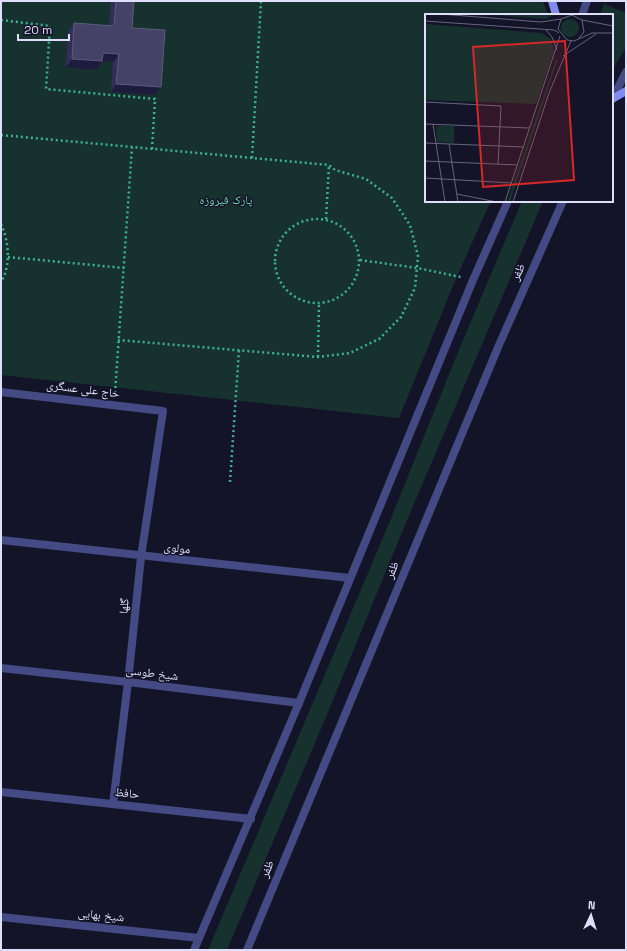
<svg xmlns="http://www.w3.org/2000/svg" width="627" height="951" font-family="'Space Grotesk','Noto Naskh Arabic',sans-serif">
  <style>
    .green { fill: #17322e }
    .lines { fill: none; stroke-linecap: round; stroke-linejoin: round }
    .path { stroke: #3eb09a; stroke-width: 2.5; stroke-dasharray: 2 3; stroke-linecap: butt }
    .minor { stroke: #444a83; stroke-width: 8 }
    .tertiary { stroke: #444a83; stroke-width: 8 }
    .secondary { stroke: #808cf1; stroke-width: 8 }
    .wall { fill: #312f55 }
    .shaded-wall { fill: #1e1c3c }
    .building { fill: #444267; stroke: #5c5b7e }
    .labels { text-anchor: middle; stroke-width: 3; stroke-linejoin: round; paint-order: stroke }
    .park-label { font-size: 12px; fill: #71d5af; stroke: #141429 }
    .street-label { font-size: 12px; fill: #dfdffc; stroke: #141429 }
    .inset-road { fill: none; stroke: #65657d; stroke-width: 1 }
    .view { fill: #d62828; fill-opacity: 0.15; stroke: #d62828; stroke-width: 2 }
    .inset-edge { fill: none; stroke: #dfdffc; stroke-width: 2 }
  </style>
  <rect width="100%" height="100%" fill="#141429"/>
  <path class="green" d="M1,1H543L548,15H426V201H491L457,276L399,418L1,375Z
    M604,4L626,13V48L612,70V15H600Z
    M522,201H543L405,525L323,724L227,950H208L390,521L458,352Z"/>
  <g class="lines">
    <path class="path" d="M1,20L50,26L46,89L155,99L152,149
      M1,135L329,165L335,170L366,179L392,198L410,225L418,256L415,288L401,317L379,339L350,353L318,357L118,340
      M252,158L261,1
      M275 261a42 42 0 1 1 84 0a42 42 0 1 1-84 0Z
      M326,219L329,165
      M1,224C9,241 11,266 1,282
      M8,257L124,268
      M360,260L417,268L461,277
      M318,357L319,303
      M115,393L132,147
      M230,482L239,350"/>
    <path class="minor" d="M1,392L163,411L141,557L128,682L113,804
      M1,540L350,578
      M1,668L128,682L299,703
      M1,792L251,819
      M1,917L199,938"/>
    <path class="tertiary" d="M582,15L587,1
      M612,99L626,72
      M194,950L299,703L473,280L508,201
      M247,950L499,345L563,201"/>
    <path class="secondary" d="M552,1L556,15
      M612,99L626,91"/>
  </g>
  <path class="wall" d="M111,1H134L132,28L161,87L155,95L111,92L113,62L102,61L97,70L66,67L68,32L74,23L109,26Z"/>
  <path class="shaded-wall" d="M103,53L119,54L113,62L97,61Z
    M72,59L102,61L97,70L66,67Z
    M116,84L161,87L155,95L111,92Z"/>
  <path class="building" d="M116,1H134L132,28L165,30L161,87L116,84L119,54L103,53L102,61L72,59L74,23L114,26Z"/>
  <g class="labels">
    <g class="park-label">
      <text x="226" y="204">پارک فیروزه</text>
    </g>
    <g class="street-label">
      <text transform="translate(518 272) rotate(-66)" y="4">ظفر</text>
      <text transform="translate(83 389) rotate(7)" y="4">حاج علی عسگری</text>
      <text transform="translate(177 548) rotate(6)" y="4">مولوی</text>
      <text transform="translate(392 570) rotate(-67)" y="4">ظفر</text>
      <text transform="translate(124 606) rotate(-84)" y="4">گلها</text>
      <text transform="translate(152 673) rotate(7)" y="4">شیخ طوسی</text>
      <text transform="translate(127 793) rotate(6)" y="4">حافظ</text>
      <text transform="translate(267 869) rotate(-67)" y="4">ظفر</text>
      <text transform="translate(101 915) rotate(6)" y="4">شیخ بهایی</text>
    </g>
  </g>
  <g transform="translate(425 14)">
    <rect width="188" height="188" fill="#141429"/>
    <path d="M59,0H131L120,5ZM136 14a9 9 0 1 1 18 0a9 9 0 1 1-18 0ZM0,10L116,19L126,25L129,37L111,90L0,86ZM131,45H133L85,188H82ZM11,112H29V129L12,128Z" fill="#17322e"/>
    <path class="inset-road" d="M15,0L116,8L136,5M157,6L188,12M0,7L129,16L134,19M121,16L127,23L132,36M154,24L159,18L157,6L147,1L136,5L133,15L142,26L149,27L167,19H188M138,42L171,20M0,88L76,92L73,150M0,110L105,114M8,110L20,188M0,129L99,133M24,130L33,188M0,147L93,151M0,164L87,169M32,180L72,188M80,188L135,22M88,188L124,79L146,27"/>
    <path class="view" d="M140,27L149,166L58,173L48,33Z"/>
    <rect width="188" height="188" class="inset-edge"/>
  </g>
  <rect width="627" height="951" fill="none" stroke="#dfdffc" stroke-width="4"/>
  <g transform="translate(591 915) rotate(4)" stroke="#141429" stroke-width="3" paint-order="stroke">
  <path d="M0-3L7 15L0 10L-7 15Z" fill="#dfdffc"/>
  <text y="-6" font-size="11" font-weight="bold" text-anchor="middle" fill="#dfdffc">N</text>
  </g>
  <path d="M18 34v6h51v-6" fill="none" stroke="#dfdffc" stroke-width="2"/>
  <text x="24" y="34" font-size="12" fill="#dfdffc" stroke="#141429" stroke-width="3" paint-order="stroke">20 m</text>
</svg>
